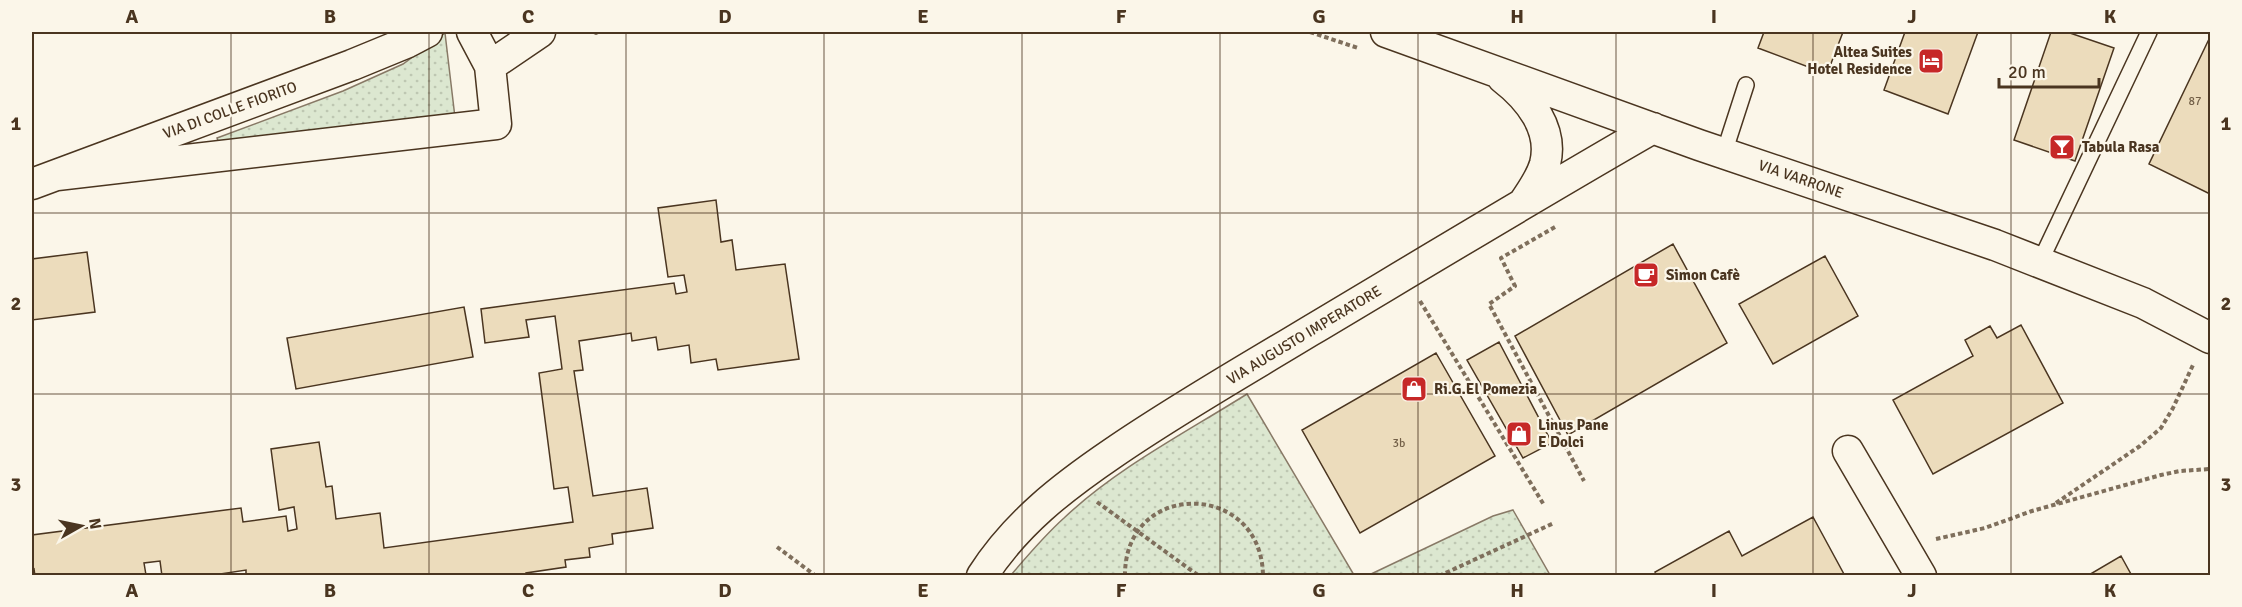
<svg xmlns="http://www.w3.org/2000/svg" width="2242" height="607" font-family="Signika,sans-serif">
<defs>
<pattern id="grass-dots" width="8" height="8" patternUnits="userSpaceOnUse" patternTransform="scale(1.5)"><rect width="8" height="8" fill="#dce7d0"/><path d="M2 2h.1M6 6h.1" fill="none" stroke="#bec7b2" stroke-width="1.8" stroke-linecap="round"/></pattern>
</defs>
<rect width="100%" height="100%" fill="#fbf6e9"/>
<path fill="url(#grass-dots)" stroke="#887966" stroke-width="1.5" d="M445,33L456,126L221,150L217,138L343,91L403,64Z
M1247,394L1354,575H1011C1028,555 1044,536 1064,518C1117,468 1185,433 1247,394Z
M1513,510L1550,575H1369L1493,516Z"/>
<path fill="#ecdcbc" stroke="#4a3520" stroke-width="1.5" d="M1764,32H1843L1827,74L1758,48Z
M1905,32H1978L1948,114L1884,90Z
M2051,32H2067L2114,48L2075,161L2014,140Z
M2210,37V194L2149,164Z
M716,200L721,242L732,240L736,270L785,264L799,359L718,370L716,359L691,363L689,345L658,350L656,337L632,341L631,333L579,341L583,370L574,371L593,496L647,488L653,528L612,534L613,544L589,548L590,557L565,560L566,567L526,573V576H303V574L246,576V570L207,576H162L160,561L144,563L146,575L139,576H35L34,569L32,570V535L241,508L243,522L286,516L288,531L297,529L294,507L279,510L271,449L319,442L326,487L332,486L336,519L380,513L384,548L573,522L568,487L554,489L539,373L562,369L555,316L526,320L529,337L485,343L481,309L674,283L676,294L687,292L684,275L668,277L658,208Z
M1673,244L1727,343L1568,435L1515,336Z
M87,252L95,312L32,320V259Z
M1825,256L1858,316L1773,364L1739,304Z
M464,307L473,357L296,389L287,338Z
M2021,325L2063,403L1933,474L1893,400L1973,356L1965,340L1990,326L1997,338Z
M1499,342L1552,443L1523,458L1467,360Z
M1436,353L1495,456L1360,533L1302,430Z
M1813,517L1845,576H1657L1655,572L1729,531L1742,556Z
M2121,556L2132,576H2087Z"/>
<g fill="none" stroke-linecap="round" stroke-linejoin="round">
<g stroke="#4a3520" stroke-width="18">
<path id="service" d="M1724,153L1746,85
M2040,262L2149,32"/>
</g>
<g stroke="#4a3520" stroke-width="33">
<path id="minor" d="M1386,32L1699,145L1995,245L2143,303L2210,338
M490,66L540,32
M1503,78C1529,98 1554,129 1545,164C1541,178 1533,189 1525,201
M57,175L496,124L490,66L472,32
M32,184L352,65L408,42L427,32
M1848,451L1921,576
M982,576C1016,523 1063,487 1113,453C1177,409 1244,371 1310,331C1424,263 1538,194 1653,128"/>
</g>
<path stroke="#7f6f5c" stroke-width="4" stroke-dasharray="4.5 3" stroke-linecap="butt" d="M594,32L596,33L598,32
M1310,32L1358,48
M1555,227L1501,258L1515,286L1489,304L1584,481
M1420,301L1544,505
M1097,502L1199,576
M2056,503L2140,446L2161,428L2173,408L2193,365
M1936,539L1985,528L2032,511L2161,475L2180,471L2210,469
M777,547L816,576
M1125,576C1124,479 1262,480 1263,576
M1439,576L1554,523"/>
<use href="#service" stroke="#fbf6e9" stroke-width="15"/>
<use href="#minor" stroke="#fbf6e9" stroke-width="30"/>
</g>
<path fill="none" stroke="#4a3520" stroke-width="1.5" stroke-opacity="0.55" d="M231,32V576M429,32V576M626,32V576M824,32V576M1022,32V576M1220,32V576M1418,32V576M1616,32V576M1813,32V576M2011,32V576M32,213H2210M32,394H2210"/>
<defs>
<g id="hotel-square" transform="scale(1.35)"><rect x="-9" y="-9" width="18" height="18" rx="4" fill="#c62828" stroke="#fbf6e9"/><path d="M-6-4.5h1.5V1H6V5H4.5V3h-9V5H-6ZM-4 0a1.8 1.8 0 1 1 3.6 0ZM.5 0V-2.5h3Q6-2.5 6 0Z" fill="#fff"/></g>
<g id="bar-square" transform="scale(1.35)"><rect x="-9" y="-9" width="18" height="18" rx="4" fill="#c62828" stroke="#fbf6e9"/><path d="M-6-5H6L.8 .8V4.5H3.5V6h-7V4.5H-.8V.8Z" fill="#fff"/></g>
<g id="cafe-square" transform="scale(1.35)"><rect x="-9" y="-9" width="18" height="18" rx="4" fill="#c62828" stroke="#fbf6e9"/><path d="M-5.5-4.5H6V0H3Q3 3.5 0 3.5H-2.5Q-5.5 3.5-5.5 0ZM3-3.2v2h1.7v-2ZM-6 4.5H4V6H-6Z" fill="#fff"/></g>
<g id="shop-square" transform="scale(1.35)"><rect x="-9" y="-9" width="18" height="18" rx="4" fill="#c62828" stroke="#fbf6e9"/><path d="M-5-2.5h2.3a2.7 3.5 0 0 1 5.4 0H5L5.5 6h-11ZM-1.5-2.5h3a1.5 2.3 0 0 0-3 0Z" fill="#fff"/></g>
</defs>
<g fill-rule="evenodd">
<use href="#hotel-square" x="1931" y="61"/>
<use href="#bar-square" x="2062" y="147"/>
<use href="#cafe-square" x="1646" y="275"/>
<use href="#shop-square" x="1414" y="389"/>
<use href="#shop-square" x="1519" y="434"/>
</g>
<g text-anchor="middle" dominant-baseline="central" stroke-width="4.5" stroke-linejoin="round" paint-order="stroke">
<g font-size="12" fill="#725f47">
<text x="2195" y="101">87</text>
<text x="1399" y="443">3b</text>
</g>
<g font-size="15" font-weight="bold" fill="#4a3520" stroke="#fbf6e9" text-anchor="start">
<text x="1912" y="52" text-anchor="end">Altea Suites<tspan x="1912" dy="17">Hotel Residence</tspan></text>
<text x="2082" y="147">Tabula Rasa</text>
<text x="1666" y="275">Simon Cafè</text>
<text x="1434" y="389">Ri.G.El Pomezia</text>
<text x="1538" y="425">Linus Pane<tspan x="1538" dy="17">E Dolci</tspan></text>
</g>
<g font-size="15" fill="#4a3520" stroke="#fbf6e9">
<text transform="translate(230 110) rotate(-20)">VIA DI COLLE FIORITO</text>
<text transform="translate(1801 179) rotate(19)">VIA VARRONE</text>
<text transform="translate(1304 335) rotate(-31)">VIA AUGUSTO IMPERATORE</text>
</g>
</g>
<rect width="2242" height="607" fill="none" stroke="#fbf6e9" stroke-width="66"/>
<g transform="translate(81 526) rotate(81)" stroke="#fbf6e9" stroke-width="4.5" paint-order="stroke">
<path d="M0-4.5L10 22L0 15L-10 22Z" fill="#4a3520"/>
<text y="-9" font-size="16" font-weight="bold" text-anchor="middle" fill="#4a3520">N</text>
</g>
<path d="M1999 78v9h100v-9" fill="none" stroke="#4a3520" stroke-width="3"/>
<text x="2008" y="78" font-size="18" fill="#4a3520" stroke="#fbf6e9" stroke-width="4.5" paint-order="stroke">20 m</text>
<rect x="33" y="33" width="2176" height="541" fill="none" stroke="#4a3520" stroke-width="2"/>
<g font-size="20" text-anchor="middle" font-weight="bold" fill="#4a3520">
<text x="132" y="23">A</text>
<text x="330" y="23">B</text>
<text x="528" y="23">C</text>
<text x="725" y="23">D</text>
<text x="923" y="23">E</text>
<text x="1121" y="23">F</text>
<text x="1319" y="23">G</text>
<text x="1517" y="23">H</text>
<text x="1714" y="23">I</text>
<text x="1912" y="23">J</text>
<text x="2110" y="23">K</text>
<text x="16" y="130">1</text>
<text x="2226" y="130">1</text>
<text x="16" y="310">2</text>
<text x="2226" y="310">2</text>
<text x="16" y="491">3</text>
<text x="2226" y="491">3</text>
<text x="132" y="597">A</text>
<text x="330" y="597">B</text>
<text x="528" y="597">C</text>
<text x="725" y="597">D</text>
<text x="923" y="597">E</text>
<text x="1121" y="597">F</text>
<text x="1319" y="597">G</text>
<text x="1517" y="597">H</text>
<text x="1714" y="597">I</text>
<text x="1912" y="597">J</text>
<text x="2110" y="597">K</text>
</g>
</svg>
